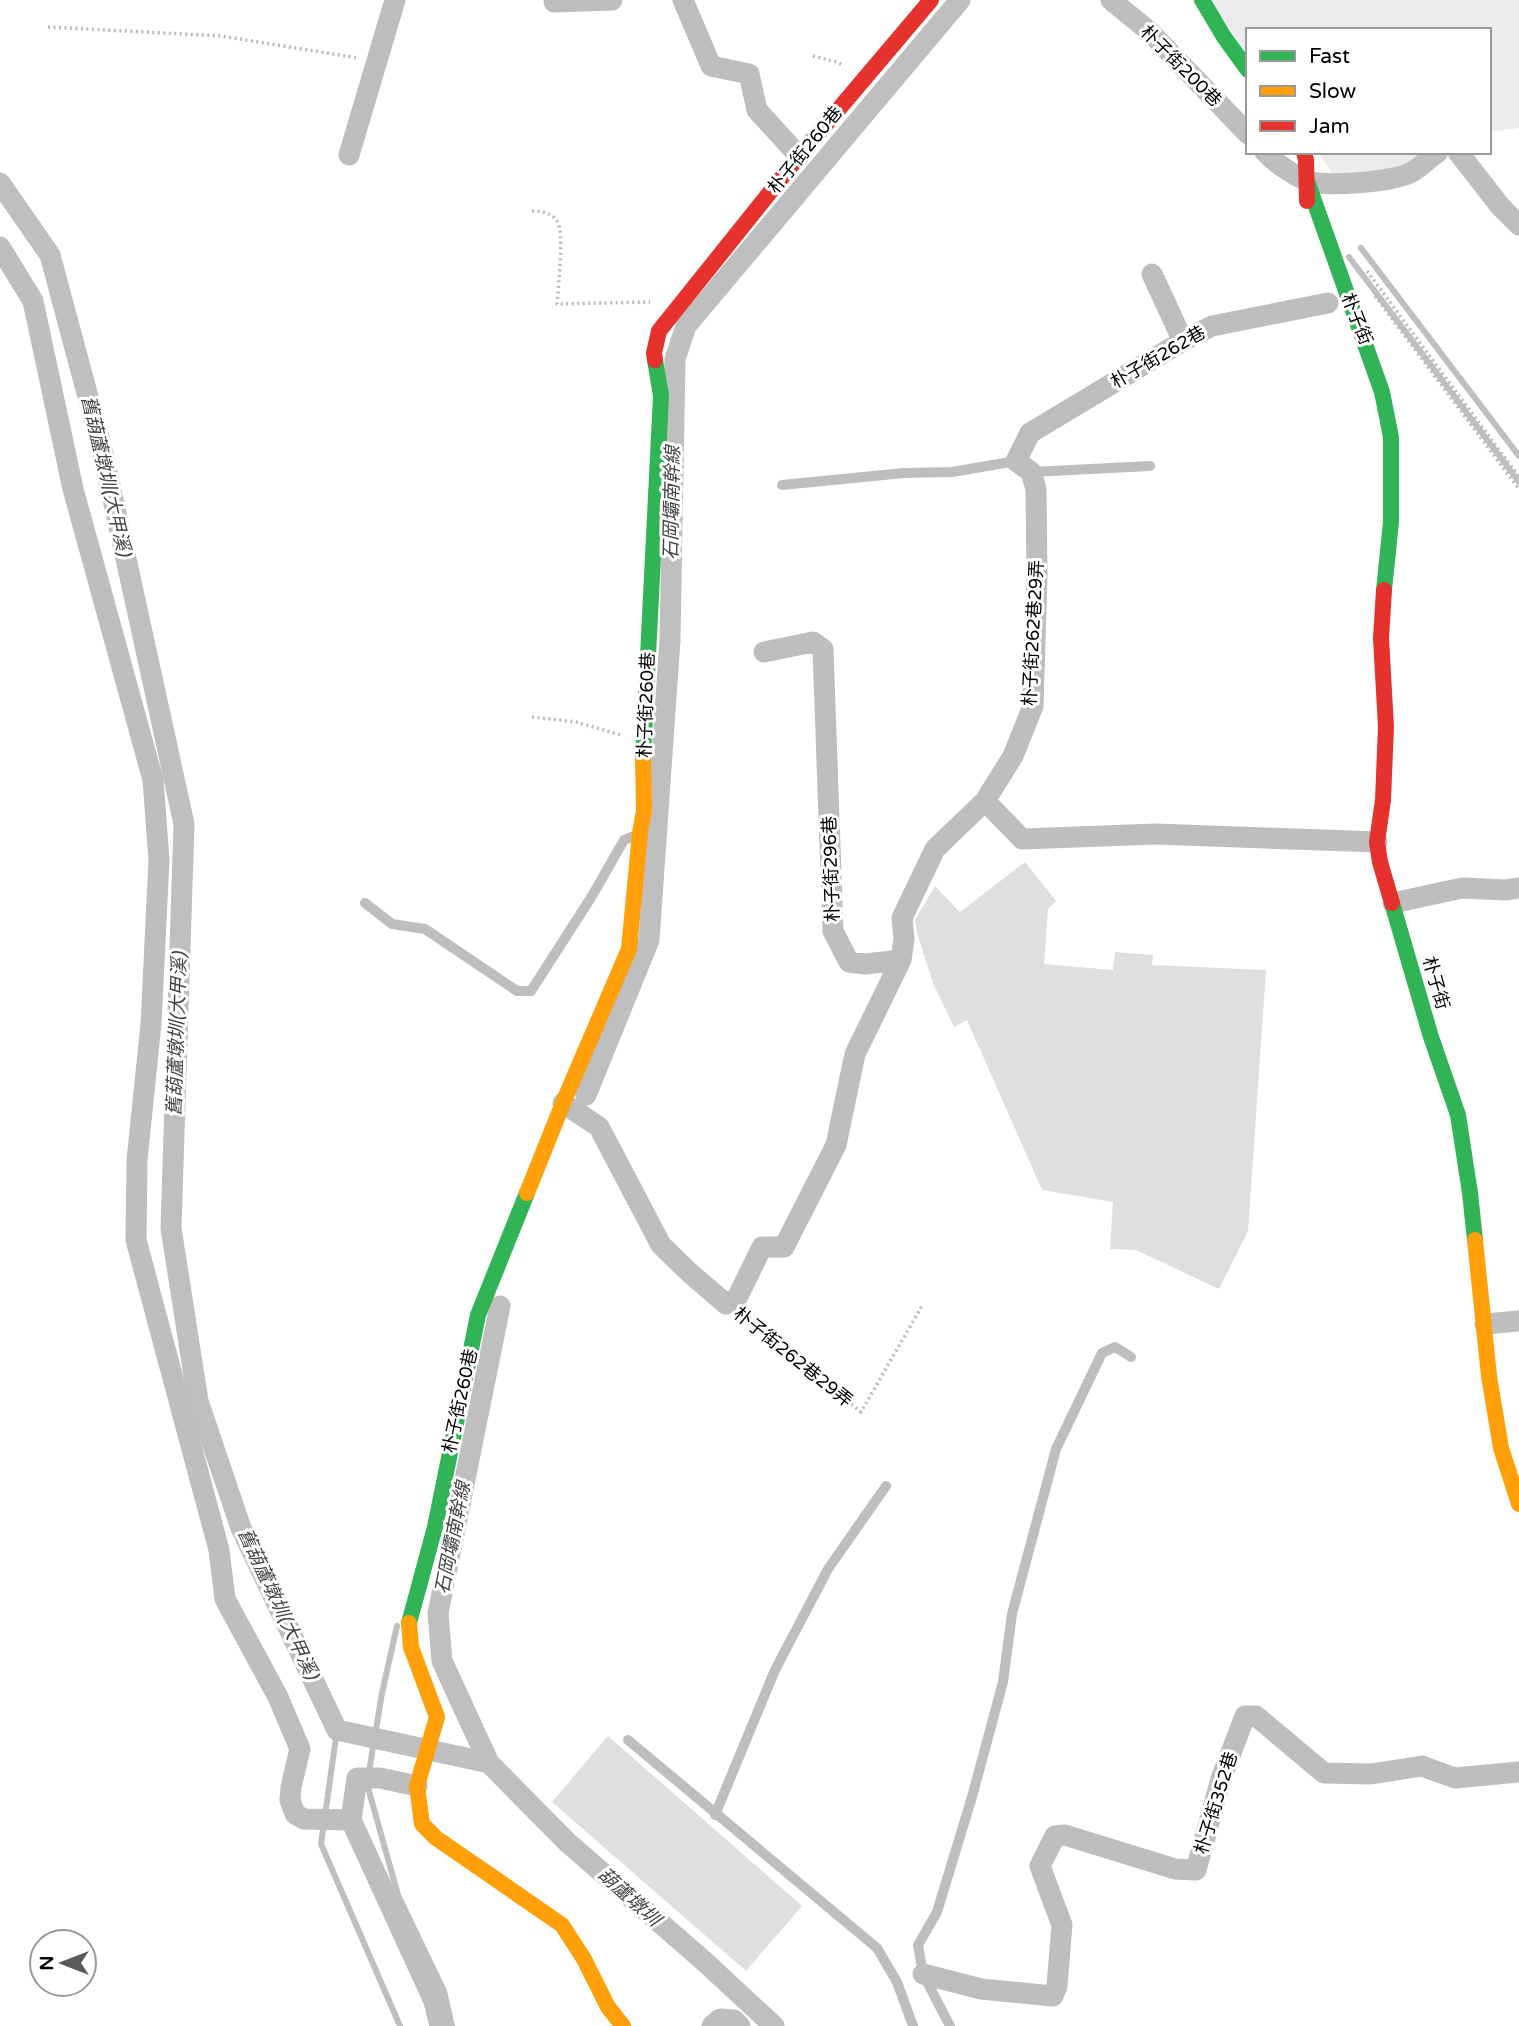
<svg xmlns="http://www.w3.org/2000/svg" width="1519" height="2026" font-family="'Varela Round','Noto Sans TC',sans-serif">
<rect width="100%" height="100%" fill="#fff"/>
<path fill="#ececec" d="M1209,0H1519V128L1489,132V30H1248V54Z
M1319,152H1428L1407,170L1333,176Z"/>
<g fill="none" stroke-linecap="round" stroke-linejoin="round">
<path stroke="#bfbfbf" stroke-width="6" d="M1361,248L1519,456
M1349,257L1519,482
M397,1626L382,1693L367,1784L398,1895L444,1991L452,2026
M337,1730L321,1844L400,2026"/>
<path stroke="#bfbfbf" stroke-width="21" d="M0,183L50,255L102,449L184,824L171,1228L198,1401L241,1528L337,1730L489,1763
M586,1095L649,940L670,640L675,359L686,326L960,0
M500,1306L438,1613L442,1661L489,1763L567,1842L705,1962L774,2026"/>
</g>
<path fill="#dfdfdf" d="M1025,862L1056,901L1048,909L1044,964L1113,970L1115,952L1153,955L1152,965L1266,970L1248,1231L1219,1289L1136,1250L1110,1249L1113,1202L1042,1190L967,1020L954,1027L933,983L917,933L915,920L935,886L960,912Z
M608,1736L802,1906L746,1971L552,1802Z"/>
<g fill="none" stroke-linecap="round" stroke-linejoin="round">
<path stroke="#b9b9b9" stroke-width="3.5" stroke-dasharray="2 3.5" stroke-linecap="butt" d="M48,27L221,36L358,58
M813,56L837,62L844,66
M532,211C541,211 551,212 557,221C565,232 558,287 557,304L650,302
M1367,271L1519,477
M1375,296L1519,489
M532,717L576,722L621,735
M744,1318L861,1412L923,1304"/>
<path stroke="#bebebe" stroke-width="10" d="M1031,472L1150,466
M782,485L904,473L952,472L1016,461
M365,903L392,924L425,929L517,991H531L592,896L624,840L637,835
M628,1740L877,1948L897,1982L913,2026
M715,1815L775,1670L828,1569L886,1486
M950,2026L923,1974L918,1945L937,1912L972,1797L1003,1682L1012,1614L1056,1449L1102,1353L1115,1347L1131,1357"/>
<path stroke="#bebebe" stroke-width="21" d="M683,0L711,66L749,74L757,110L799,156
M1111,0L1150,32L1248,134
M554,2L612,0
M1265,152C1275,163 1292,174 1305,180C1323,188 1395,182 1412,172C1421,167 1429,158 1438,152
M1458,152L1500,206L1519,225
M349,155L395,0
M0,247L33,301L73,489L153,780L159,860L151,1024L137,1160L136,1240L219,1550L225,1599L278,1697L300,1749L291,1787L290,1800L295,1814L304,1819L351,1820
M1152,274L1183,341
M764,652L813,642L823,649L833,931L849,962L865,964L901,960L904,939L902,918L935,849L985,801L1022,839L1156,834L1377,842
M985,801L1013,756L1033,706L1037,575L1036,489L1031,472L1016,461L1030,433L1183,341L1212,326L1328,303
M1393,903L1462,888L1506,890L1519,888
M563,1103L599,1127L661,1245L690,1273L726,1304L737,1298L762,1247H784L836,1145L855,1054L901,960
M1485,1324L1519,1321
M417,1786L380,1778H357L351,1820L434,2001L440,2026
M923,1974L981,1989L1053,1996L1057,1986L1062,1925L1040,1866L1055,1836L1065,1835L1175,1869L1196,1870L1221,1779L1245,1716H1256L1324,1773L1371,1774L1422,1766L1455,1778L1519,1772
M712,2026L720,2019L734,2020L740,2026"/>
<path stroke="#30b455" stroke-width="16" d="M1202,0L1224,37L1248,70
M1307,181L1382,392L1391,437V522L1384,590
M643,756L661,396L655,360
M1392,903L1431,1037L1458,1115L1470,1193L1475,1240
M409,1623L435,1527L478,1315L527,1193"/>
<path stroke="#ff9f0a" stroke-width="16" d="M527,1193L563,1103L629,949L640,833L644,810L643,756
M1475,1240L1489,1376L1501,1448L1519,1504
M409,1623L411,1647L437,1717L417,1786L422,1824L436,1838L562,1925L584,1959L608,2007L623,2026"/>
<path stroke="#e5322d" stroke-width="16" d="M1304,152L1306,160L1307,201
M655,360L654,353L659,331L799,156L931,0
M1384,590L1381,638L1386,727L1383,800L1377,842L1380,862L1392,903"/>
</g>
<g text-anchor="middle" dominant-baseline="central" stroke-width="6" stroke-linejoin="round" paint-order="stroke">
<g font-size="18" fill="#000" stroke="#fff">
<text transform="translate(1181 66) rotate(45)">朴子街200巷</text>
<text transform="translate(805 150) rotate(-51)">朴子街260巷</text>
<text transform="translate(1357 319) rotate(68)">朴子街</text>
<text transform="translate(1158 357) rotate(-30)">朴子街262巷</text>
<text transform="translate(1033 633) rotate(-87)">朴子街262巷29弄</text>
<text transform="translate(646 705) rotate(-88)">朴子街260巷</text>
<text transform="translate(831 869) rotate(-92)">朴子街296巷</text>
<text transform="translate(1436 983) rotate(74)">朴子街</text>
<text transform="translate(793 1357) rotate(39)">朴子街262巷29弄</text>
<text transform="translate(460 1401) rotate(-78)">朴子街260巷</text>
<text transform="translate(1216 1803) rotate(-73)">朴子街352巷</text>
</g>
<g font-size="19" font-style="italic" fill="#444" stroke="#fff">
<text transform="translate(106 476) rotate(77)">舊葫蘆墩圳(大甲溪)</text>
<text transform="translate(672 503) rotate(-89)">石岡壩南幹線</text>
<text transform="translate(177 1034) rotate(-88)">舊葫蘆墩圳(大甲溪)</text>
<text transform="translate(453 1538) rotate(-79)">石岡壩南幹線</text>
<text transform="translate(278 1604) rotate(65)">舊葫蘆墩圳(大甲溪)</text>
<text transform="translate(629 1897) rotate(42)">葫蘆墩圳</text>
</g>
</g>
<rect x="1246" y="28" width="245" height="126" fill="#ffffff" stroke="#999999" stroke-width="2"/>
<rect x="1260" y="51" width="35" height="10" fill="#30b455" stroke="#999999" stroke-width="2"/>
<text x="1309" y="63" font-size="21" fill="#000000">Fast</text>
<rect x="1260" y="86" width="35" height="10" fill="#ff9f0a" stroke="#999999" stroke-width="2"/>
<text x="1309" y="98" font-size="21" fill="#000000">Slow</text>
<rect x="1260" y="121" width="35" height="10" fill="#e5322d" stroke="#999999" stroke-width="2"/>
<text x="1309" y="133" font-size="21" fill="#000000">Jam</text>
<g transform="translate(63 1963) rotate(270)"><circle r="33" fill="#ffffff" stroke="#999999" stroke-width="2"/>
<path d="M0-5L12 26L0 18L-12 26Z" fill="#595959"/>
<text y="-10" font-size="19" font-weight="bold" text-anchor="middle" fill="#000000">N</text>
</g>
</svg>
